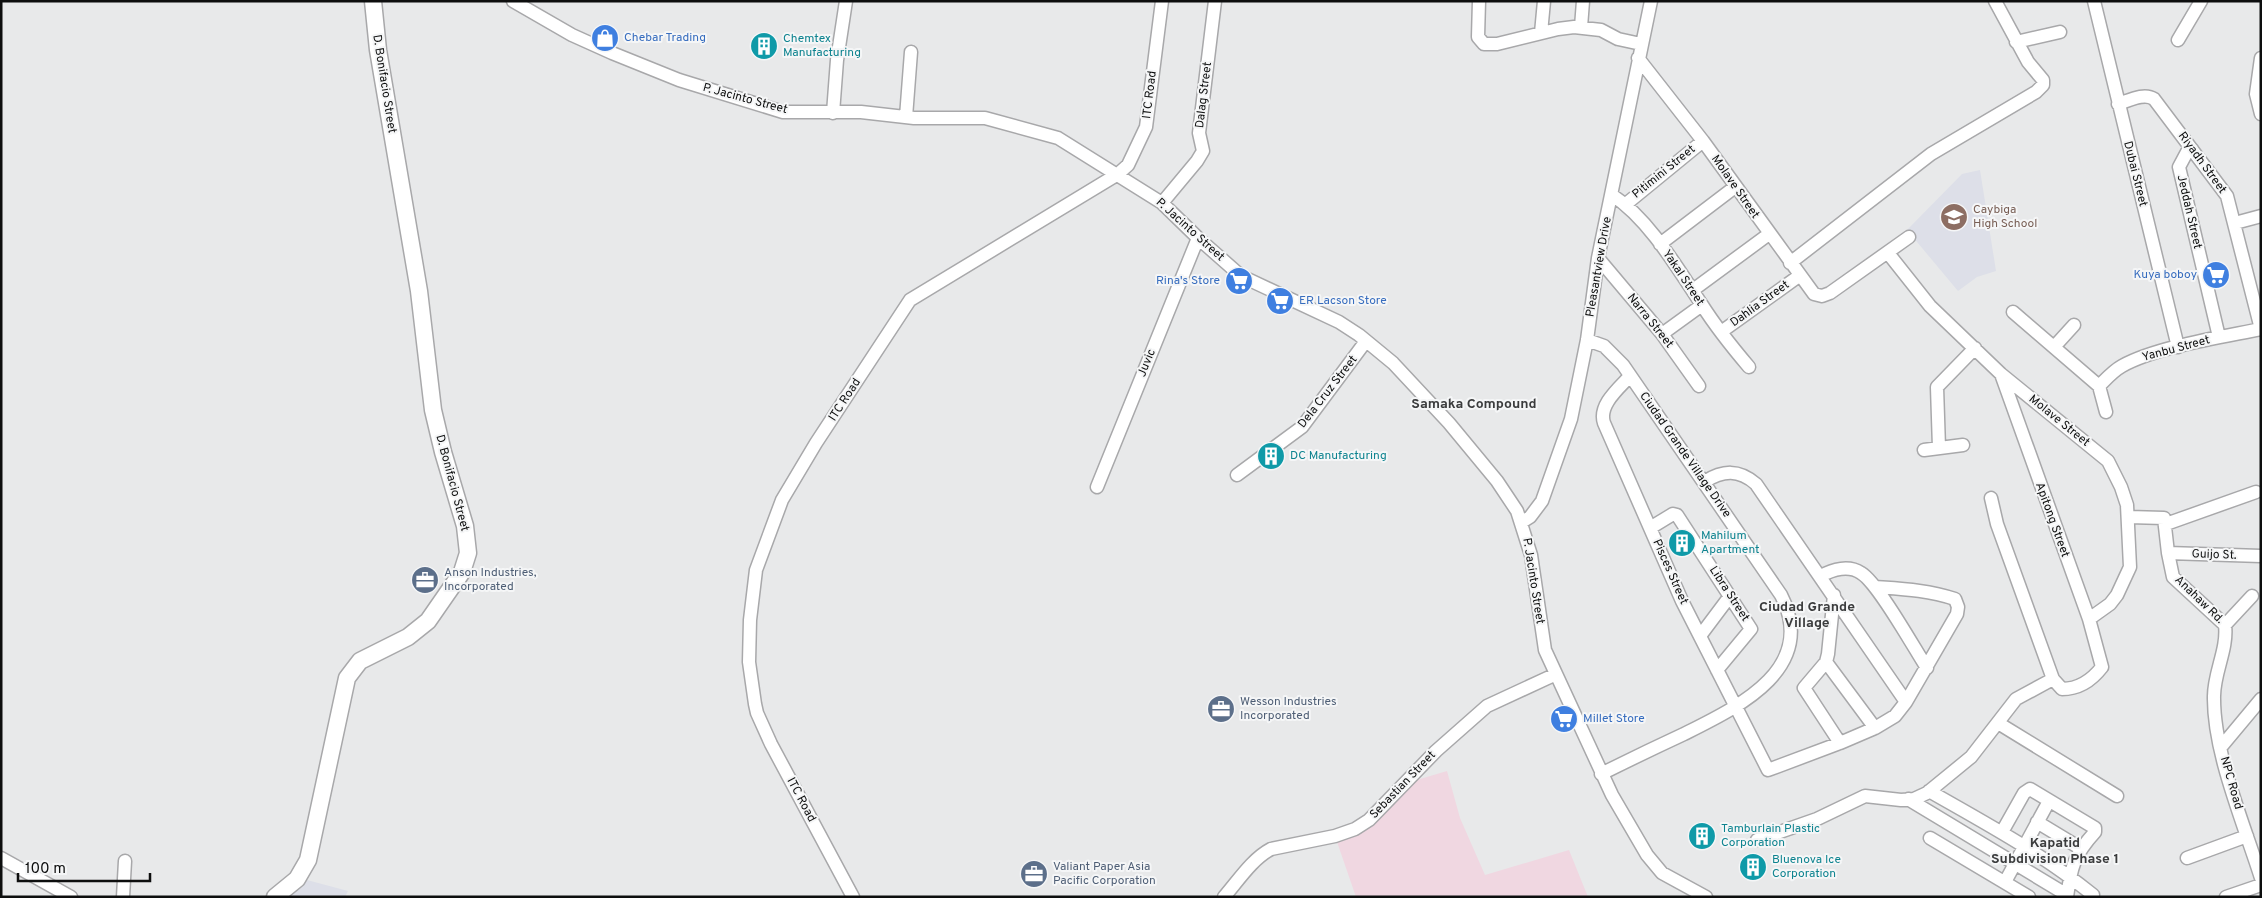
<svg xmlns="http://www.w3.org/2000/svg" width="2262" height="898" font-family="Overpass,sans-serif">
<rect width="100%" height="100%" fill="#e8e9ea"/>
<path fill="#dddfe8" d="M1980,170L1996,271L1977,277L1958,291L1907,230L1962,174Z
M307,880L348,891L345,897H286Z"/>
<path fill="#f0d7e1" d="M1447,771L1460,818L1485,875L1569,850L1588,897H1356L1336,839L1410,782Z"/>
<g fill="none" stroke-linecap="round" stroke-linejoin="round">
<g stroke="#a8a8aa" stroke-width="15">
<path id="minor" d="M513,1L572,35L612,53L679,80L783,112H861L914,118H985L1058,138L1162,203L1198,238L1241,276L1339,322L1359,335L1393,363L1449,423L1497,481L1517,511L1531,555L1545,650L1612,795L1647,855L1662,873L1706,897
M1479,1L1478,37L1484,44H1497L1558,29L1574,27L1601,30L1618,39L1641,44
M2094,1L2178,347
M1581,27L1583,1
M1541,33L1544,1
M2178,40L2201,1
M2016,42L2060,32
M1638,58L1703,141L1814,294L1822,296L1830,293L1909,237
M2261,58L2256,94L2261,114
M833,113L837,60L846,1
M906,117L911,52
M2192,149L2187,152L2179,167L2219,337
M1612,195C1649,219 1678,269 1702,305C1716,327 1732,347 1749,367
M1162,203L1197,161L1203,151L1199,133L1215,1
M1626,204L1703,141
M2235,223L2261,216
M1660,244L1735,187
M1888,253L1930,306L2001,374L2108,461L2121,487L2127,505L2130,567L2117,595L2110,604L2089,619
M1598,258L1662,334L1699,386
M1790,263L1931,154L2036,92L2043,85V80L2028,62L1995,1
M1693,290L1769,234
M2013,312L2099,386L2106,412
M1721,332L1799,276
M1662,334L1702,305
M1587,340L1604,346L1623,365L1781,595C1819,669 1738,707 1684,734C1656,747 1629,760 1601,774
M2054,347L2074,325
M1630,376C1619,388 1598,405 1604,423L1682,601L1768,770L1840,743L1875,728L1895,716L1906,702L1957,614L1958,607L1955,599C1928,590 1903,589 1875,587
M2099,386C2106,379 2113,371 2122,366C2156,347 2222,337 2261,329L2227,196L2154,99C2144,92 2128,101 2118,104
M1939,448L1937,387L1975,348
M1924,450L1963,445
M1237,475L1302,427L1366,341
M1704,482C1723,470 1739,469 1756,484L1906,702
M1097,487L1198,238
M1991,498L1997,524L2053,679L2062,689C2078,689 2092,680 2102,667L2089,619L2001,374
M2129,517L2164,518L2168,553L2173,577L2225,625C2228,649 2214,672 2214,696C2213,752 2244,824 2261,878
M1522,522L1530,517L1542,501L1571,419L1587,340L1598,258L1651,1
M2166,524L2256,492
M1650,528L1673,514L1677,515L1751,629L1717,670
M2168,553L2261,556
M1821,576C1833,569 1849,565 1861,573C1878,583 1914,648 1927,668
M1834,595L1828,654L1826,662L1804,688L1840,743
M2225,625L2252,596
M1700,636L1730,596
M1826,662L1875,728
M1998,723L2117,796
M2221,747L2261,699
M1929,791C1985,823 2043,854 2093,895
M1908,799L2067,895
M2037,822L2080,848
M2002,832L2024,793L2030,789L2095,828V832C2074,855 2071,867 2067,897
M1930,838L2029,897
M1757,840L1817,819L1865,796L1901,800L1914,799L1927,793L1971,757L2016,699L2053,679
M1,858L71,897
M2187,858L2247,836
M2005,882L2049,801
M123,897L125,861
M853,897L771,744L757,713L755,704L749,662L750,620L756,570L782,500L816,443L910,300L1118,174L1128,165L1146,127L1162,1
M1224,897C1238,881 1252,859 1271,849L1335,836L1355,829L1369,820L1436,751L1487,706L1554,675
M2226,897L2261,885"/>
</g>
<g stroke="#a8a8aa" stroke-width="19">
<path id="major" d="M275,897L297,879L308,860L347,678L360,661L408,637L428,621L462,572L468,553L465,526L443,452L433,410L419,291L378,50L373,1"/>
</g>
<use href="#minor" stroke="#fff" stroke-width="12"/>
<use href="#major" stroke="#fff" stroke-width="16"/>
</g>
<defs>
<g id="shop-disc" transform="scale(1.4375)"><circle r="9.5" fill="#3f7fe0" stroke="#f5f6f7"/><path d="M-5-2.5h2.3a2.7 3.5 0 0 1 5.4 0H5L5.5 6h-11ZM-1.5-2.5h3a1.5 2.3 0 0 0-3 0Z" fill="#fff"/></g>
<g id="building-disc" transform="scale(1.4375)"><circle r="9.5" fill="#0f9aa8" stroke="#f5f6f7"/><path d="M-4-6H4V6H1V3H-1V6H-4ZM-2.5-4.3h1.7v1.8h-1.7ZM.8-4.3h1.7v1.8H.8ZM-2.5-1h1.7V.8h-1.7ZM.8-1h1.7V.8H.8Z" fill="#fff"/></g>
<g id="school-disc" transform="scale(1.4375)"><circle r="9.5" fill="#8d6e63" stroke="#f5f6f7"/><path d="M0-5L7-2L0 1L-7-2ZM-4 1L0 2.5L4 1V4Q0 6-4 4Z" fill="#fff"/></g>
<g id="supermarket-disc" transform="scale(1.4375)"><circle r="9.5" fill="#3f7fe0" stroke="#f5f6f7"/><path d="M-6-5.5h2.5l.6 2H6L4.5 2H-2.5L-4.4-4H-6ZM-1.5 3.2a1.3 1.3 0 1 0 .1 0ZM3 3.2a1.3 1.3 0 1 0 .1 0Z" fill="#fff"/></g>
<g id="office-disc" transform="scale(1.4375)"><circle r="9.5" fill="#5c6f8a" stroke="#f5f6f7"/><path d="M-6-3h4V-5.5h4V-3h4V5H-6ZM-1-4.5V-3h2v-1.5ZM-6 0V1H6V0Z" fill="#fff"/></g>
</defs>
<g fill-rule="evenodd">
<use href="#shop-disc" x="605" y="38"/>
<use href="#building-disc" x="764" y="46"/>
<use href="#school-disc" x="1954" y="217"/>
<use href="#supermarket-disc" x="2216" y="275"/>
<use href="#supermarket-disc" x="1239" y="281"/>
<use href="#supermarket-disc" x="1280" y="301"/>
<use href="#building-disc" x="1271" y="456"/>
<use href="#building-disc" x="1682" y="543"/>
<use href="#office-disc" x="425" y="580"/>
<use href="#office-disc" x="1221" y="709"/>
<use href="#supermarket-disc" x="1564" y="719"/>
<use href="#building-disc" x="1702" y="836"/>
<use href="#building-disc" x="1753" y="867"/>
<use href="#office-disc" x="1034" y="874"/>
</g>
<g text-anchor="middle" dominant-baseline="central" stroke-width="4" stroke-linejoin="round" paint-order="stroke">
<g font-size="12" fill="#366cbe" stroke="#f5f6f7" text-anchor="start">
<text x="624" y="38">Chebar Trading</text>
<text x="2197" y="275" text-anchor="end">Kuya boboy</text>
<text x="1220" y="281" text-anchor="end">Rina's Store</text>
<text x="1299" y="301">ER Lacson Store</text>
<text x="1583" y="719">Millet Store</text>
</g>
<g font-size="12" fill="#0d838f" stroke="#f5f6f7" text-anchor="start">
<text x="783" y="39">Chemtex<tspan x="783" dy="14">Manufacturing</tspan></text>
<text x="1290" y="456">DC Manufacturing</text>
<text x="1701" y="536">Mahilum<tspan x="1701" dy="14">Apartment</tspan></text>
<text x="1721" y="829">Tamburlain Plastic<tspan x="1721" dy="14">Corporation</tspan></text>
<text x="1772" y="860">Bluenova Ice<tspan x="1772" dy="14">Corporation</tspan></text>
</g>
<g font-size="12" fill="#0d0e0e" stroke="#f5f6f7">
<text transform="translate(384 84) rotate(81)">D. Bonifacio Street</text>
<text transform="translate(1150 95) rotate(-83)">ITC Road</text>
<text transform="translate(1204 95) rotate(-83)">Dalag Street</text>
<text transform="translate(745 99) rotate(15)">P. Jacinto Street</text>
<text transform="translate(2202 163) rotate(54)">Riyadh Street</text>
<text transform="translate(1664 172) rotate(-39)">Pitimini Street</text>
<text transform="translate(2135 174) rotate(76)">Dubai Street</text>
<text transform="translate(1735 187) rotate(55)">Molave Street</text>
<text transform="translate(2189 212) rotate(77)">Jeddah Street</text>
<text transform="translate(1190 230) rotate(42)">P. Jacinto Street</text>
<text transform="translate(1599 267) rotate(-80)">Pleasantview Drive</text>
<text transform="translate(1683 278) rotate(56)">Yakal Street</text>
<text transform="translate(1760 304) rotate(-36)">Dahlia Street</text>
<text transform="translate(1650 321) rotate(51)">Narra Street</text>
<text transform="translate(2176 349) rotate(-15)">Yanbu Street</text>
<text transform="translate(1147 363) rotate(-68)">Juvic</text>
<text transform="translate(1328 392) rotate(-52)">Dela Cruz Street</text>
<text transform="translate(845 400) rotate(-57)">ITC Road</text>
<text transform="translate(2059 421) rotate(39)">Molave Street</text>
<text transform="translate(1685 455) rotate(55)">Ciudad Grande Village Drive</text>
<text transform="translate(452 483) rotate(75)">D. Bonifacio Street</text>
<text transform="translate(2052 520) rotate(70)">Apitong Street</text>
<text transform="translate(2214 555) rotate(2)">Guijo St.</text>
<text transform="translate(1670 572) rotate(66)">Pisces Street</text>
<text transform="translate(1533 581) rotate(81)">P. Jacinto Street</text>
<text transform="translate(1729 594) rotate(57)">Libra Street</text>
<text transform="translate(2199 600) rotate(44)">Anahaw Rd.</text>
<text transform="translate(2231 783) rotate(74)">NPC Road</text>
<text transform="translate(1403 785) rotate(-46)">Sebastian Street</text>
<text transform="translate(801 800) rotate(62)">ITC Road</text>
</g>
<g font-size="12" fill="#785e54" stroke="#f5f6f7" text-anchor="start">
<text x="1973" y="210">Caybiga<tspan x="1973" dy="14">High School</tspan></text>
</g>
<g font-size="12" fill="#4e5e75" stroke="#f5f6f7" text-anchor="start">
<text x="444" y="573">Anson Industries,<tspan x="444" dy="14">Incorporated</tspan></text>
<text x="1240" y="702">Wesson Industries<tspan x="1240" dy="14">Incorporated</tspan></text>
<text x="1053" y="867">Valiant Paper Asia<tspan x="1053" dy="14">Pacific Corporation</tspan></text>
</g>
<g font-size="14" font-weight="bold" fill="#3b3c3d" stroke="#f5f6f7">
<text x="1474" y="404">Samaka Compound</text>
<text x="1807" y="607">Ciudad Grande<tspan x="1807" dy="16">Village</tspan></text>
<text x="2055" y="843">Kapatid<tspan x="2055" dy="16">Subdivision Phase 1</tspan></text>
</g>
</g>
<rect width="2262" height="898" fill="none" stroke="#0d0e0e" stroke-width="5"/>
<path d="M18 873v8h132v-8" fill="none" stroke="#0d0e0e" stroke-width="2.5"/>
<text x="25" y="873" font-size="15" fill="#0d0e0e" stroke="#f5f6f7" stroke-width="4" paint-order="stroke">100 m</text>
</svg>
